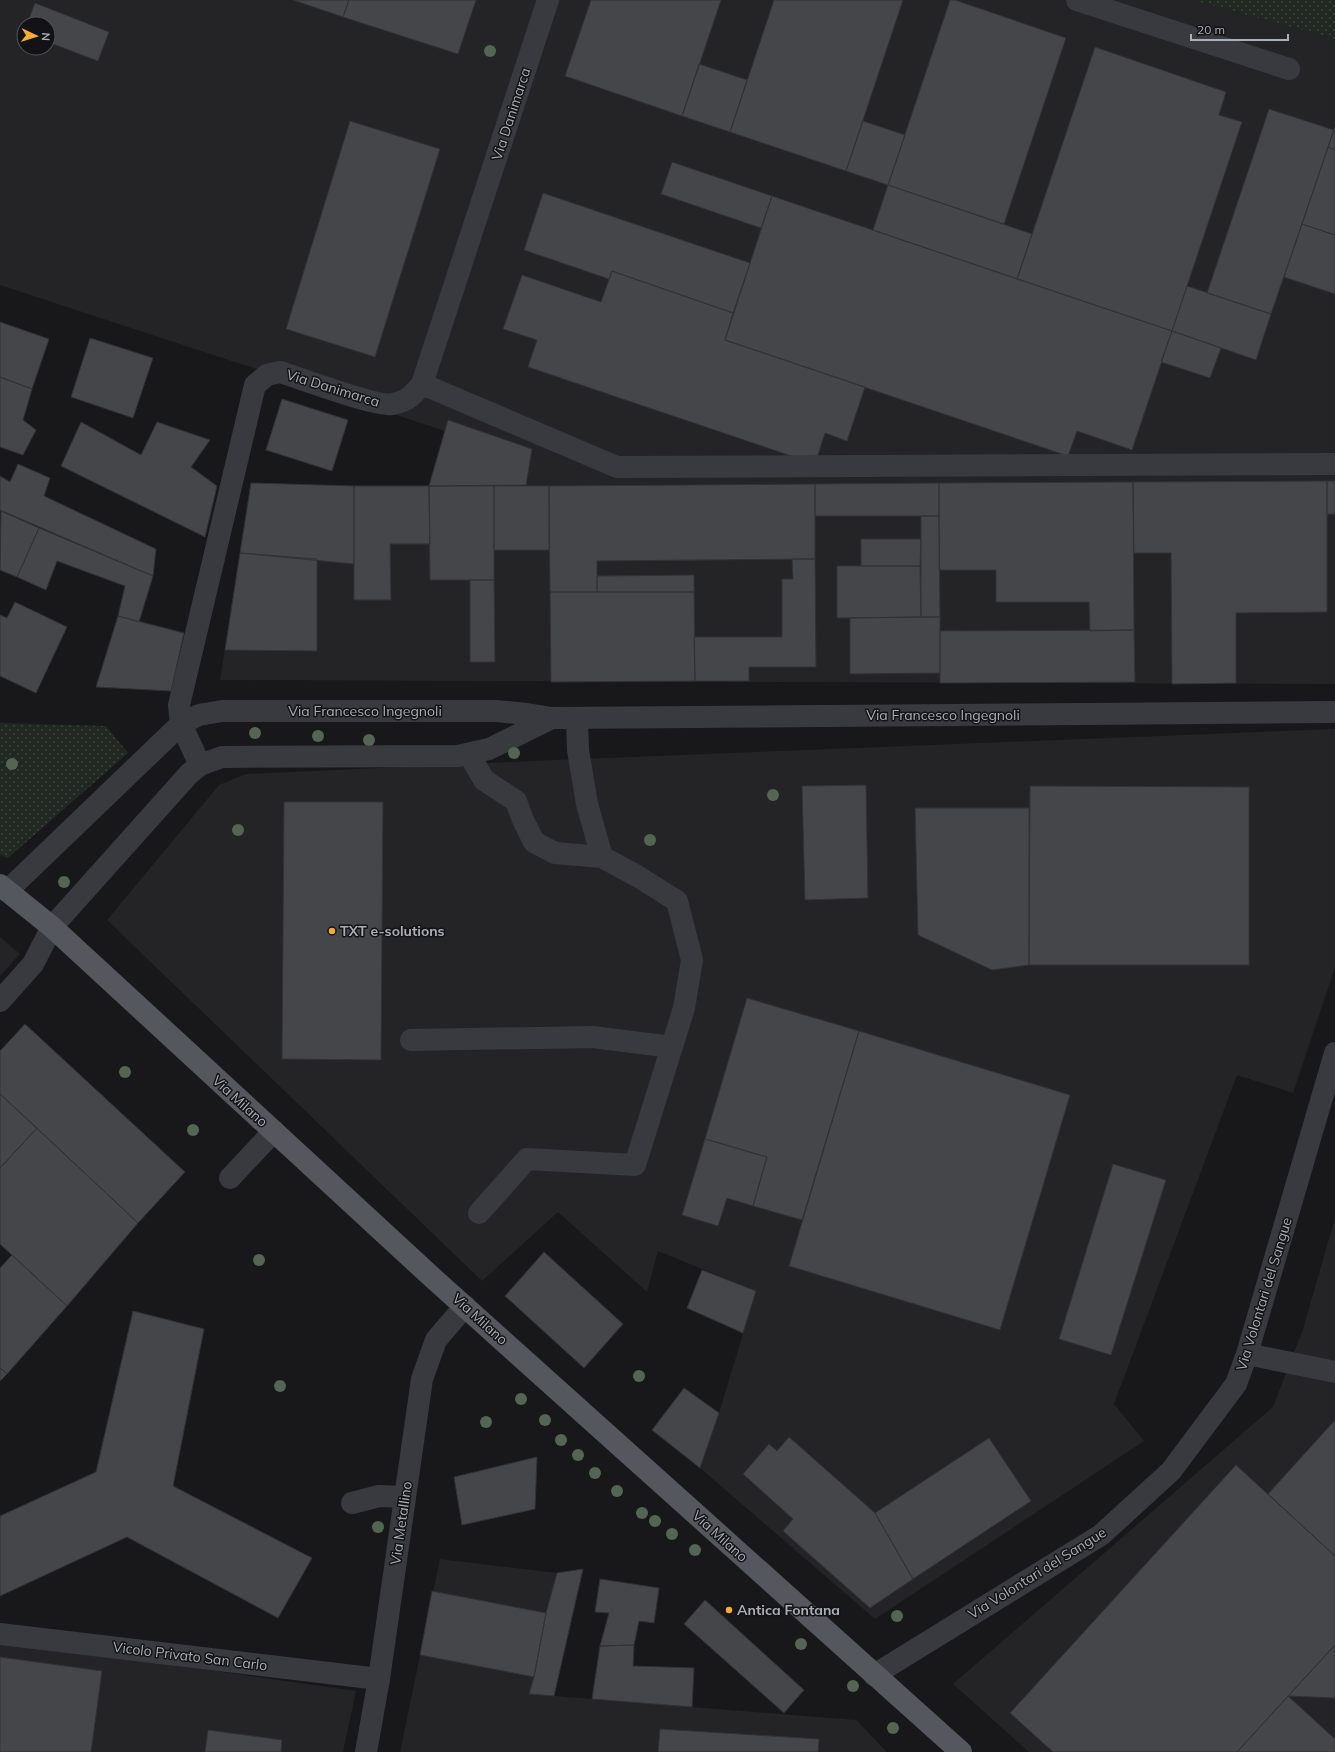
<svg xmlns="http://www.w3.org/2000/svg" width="1335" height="1752" font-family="Mulish,sans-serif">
<defs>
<pattern id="grass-dots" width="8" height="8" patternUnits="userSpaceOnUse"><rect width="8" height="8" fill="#202821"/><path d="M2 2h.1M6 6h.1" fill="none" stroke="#3e453f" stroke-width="1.8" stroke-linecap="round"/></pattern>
</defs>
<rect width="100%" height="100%" fill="#18181a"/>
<path fill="#242427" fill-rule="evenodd" d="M0,0H1192L1335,39V684L220,680L251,483L354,486H429L445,431L0,285ZM24,24H48V48H24Z
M1335,729V967L1293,1093L1237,1075L1114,1404L1144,1441L875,1619L700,1468L719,1413L756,1291L658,1251L647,1292L558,1212L482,1281L107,920L219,785L246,774L555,760Z
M0,937L20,954L0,976Z
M1335,1218V1752H1029L953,1684L1273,1407L1303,1329Z
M440,1559L557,1573L546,1613L534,1677L529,1694L856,1720L887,1752H400Z
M0,1640L356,1691L343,1752H0Z"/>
<path fill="url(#grass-dots)" d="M1192,0H1335V39Z
M0,723L106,726L128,753L8,858L0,855Z"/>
<path fill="#44464a" stroke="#323236" d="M293,0H349L343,17Z
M349,0H476L458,54L343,17Z
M591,0H721L682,116L565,76Z
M774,0H903L846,171L730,132Z
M950,0H955L1066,38L1004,224L888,185Z
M35,3L109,32L98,61L48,42V24H27Z
M1095,47L1226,92L1219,115L1242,122L1172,331L1017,279Z
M699,64L747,80L730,132L682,116Z
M1269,109L1334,130L1271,314L1207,293Z
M350,121L440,149L375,357L286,329Z
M863,121L905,135L888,185L846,171Z
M1335,126V150L1328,147Z
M1328,147L1335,150V235L1302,224Z
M672,162L772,196L761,228L661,194Z
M888,185L1032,234L1017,279L873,230Z
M543,193L750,263L733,313L612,271L609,279L524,250Z
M772,196L1172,331L1132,450L1077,431L1068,456L725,340Z
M1302,224L1335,235V294L1284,277Z
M612,271L733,313L725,340L865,387L847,441L825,433L815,464L528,367L537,340L503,329L522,275L601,302Z
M1187,286L1271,314L1256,360L1172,331Z
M0,322L49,339L32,389L0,377Z
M1172,331L1221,348L1210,378L1161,362Z
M90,338L153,358L133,418L71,397Z
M0,377L32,389L23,420L36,430L23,455L0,447Z
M282,399L348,420L332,471L266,450Z
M448,420L532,449L526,485L429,486Z
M81,422L141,455L157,422L210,440L191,467L217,486L205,537L61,466Z
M18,464L50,478L44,496L156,549L153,576L0,510V476L10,482Z
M1327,481H1335V514H1327Z
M1327,481V612L1236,613V683L1172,684L1171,553H1134L1133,482Z
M1133,482L1134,630L1090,631L1089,602H996V570H939V483Z
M251,483L354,486V564L240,553Z
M939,483V516H815V484Z
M815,484V559L597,561V592H550L549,486Z
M354,486H429L430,544H390L391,600H354Z
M429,486H494V580H430Z
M494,486H549V550H494Z
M1,511L39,528L17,577L0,570Z
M921,516H939L940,617H921Z
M39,528L153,576L139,622L118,616L125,586L57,561L46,590L17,577Z
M861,539H921L920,566H861Z
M240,553L317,559V651L225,650Z
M792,559H815L816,667H749V681H695L694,637H782V579H793Z
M837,566H920L921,617L837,618Z
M694,575V592H597V576Z
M470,580H494L495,662H470Z
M550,592H694L695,681L551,682Z
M15,602L67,627L36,693L0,676V615L7,618Z
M118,616L184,633L171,691L96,687Z
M921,617H940V673L850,674V618Z
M1134,630L1135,682L940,683V631Z
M866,785L868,898L805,900L802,786Z
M1030,786L1249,787V965H1029Z
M284,802H383L381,1060L282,1059Z
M915,808H1029V965L992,970L918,935Z
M747,998L859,1031L802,1220L753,1206L767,1157L705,1139Z
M25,1024L185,1172L138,1223L0,1094V1051Z
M859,1031L1070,1095L1000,1330L789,1266Z
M0,1094L37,1128L0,1168Z
M37,1128L138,1223L67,1306L0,1244V1168Z
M705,1139L767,1157L753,1206L727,1198L718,1226L682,1215Z
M1113,1164L1166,1180L1111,1355L1059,1339Z
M544,1252L623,1324L584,1368L505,1296Z
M12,1255L67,1306L7,1374L0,1368V1268Z
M702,1270L756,1291L743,1333L687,1308Z
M133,1311L204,1329L173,1486L312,1558L278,1618L127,1537L0,1596V1516L96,1472Z
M0,1368L7,1374L0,1381Z
M684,1388L719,1413L700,1468L652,1430Z
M1335,1420V1556L1268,1494Z
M789,1437L875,1513L913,1579L870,1608L783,1531L793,1519L743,1474L769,1444L777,1451Z
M989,1438L1031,1501L913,1579L875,1513Z
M537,1457L535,1509L462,1525L454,1477Z
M1236,1465L1335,1556V1645L1237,1752H1053L1010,1713Z
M583,1569L554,1696L529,1694L534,1677L546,1613L557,1573Z
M600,1579L659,1588L654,1623L639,1621L634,1645L600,1646L609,1613L595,1612Z
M432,1591L546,1613L534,1677L420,1655Z
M705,1600L804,1690L784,1713L684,1624Z
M634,1645L633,1666L694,1668L692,1707L592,1699L600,1646Z
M1335,1645V1698L1288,1696Z
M0,1657L102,1671L91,1752H0Z
M1288,1696L1335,1739V1752H1237Z
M660,1729L819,1739L818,1752H658Z
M208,1730L282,1740L281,1752H205Z"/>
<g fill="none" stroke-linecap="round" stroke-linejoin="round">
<path stroke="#393a3f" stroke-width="22" d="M1077,0L1289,69
M422,384L617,467L1335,464
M469,754L484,780L516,801L523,820L534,842L555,853L602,857
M200,765L181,724L179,705L255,385L267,375L280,372C299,378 379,408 393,404C408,401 413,395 422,384L548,0
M7,891L181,724L199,715L222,711H496L527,714L552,718L1335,712
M0,1001L33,964L52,927L189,774L200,765L222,757L458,756L489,749L552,718
M411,1040L593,1037L672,1047
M230,1178L274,1131
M479,1213L527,1159L635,1165L684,1008L692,960L677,901L637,876L602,857L587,804L578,750L577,718
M1247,1354L1335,1372
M352,1503L379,1496L405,1497
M0,1634L379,1679
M874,1675L1101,1535L1171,1471L1236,1384L1247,1354L1335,1053
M366,1752L379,1679L422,1379L436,1340L465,1306"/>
<path stroke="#55575e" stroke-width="22" d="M0,885L52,927L434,1279L961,1752"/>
</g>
<g fill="#526653">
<circle cx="490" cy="51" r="6"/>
<circle cx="255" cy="733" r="6"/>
<circle cx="318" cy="736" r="6"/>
<circle cx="369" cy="740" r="6"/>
<circle cx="514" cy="753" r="6"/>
<circle cx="12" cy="764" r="6"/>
<circle cx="773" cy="795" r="6"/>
<circle cx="238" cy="830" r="6"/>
<circle cx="650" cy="840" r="6"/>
<circle cx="64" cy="882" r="6"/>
<circle cx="125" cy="1072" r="6"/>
<circle cx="193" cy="1130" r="6"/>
<circle cx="259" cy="1260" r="6"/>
<circle cx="639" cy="1376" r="6"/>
<circle cx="280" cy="1386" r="6"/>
<circle cx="521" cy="1399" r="6"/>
<circle cx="545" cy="1420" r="6"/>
<circle cx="486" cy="1422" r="6"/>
<circle cx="561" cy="1440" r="6"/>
<circle cx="578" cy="1455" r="6"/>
<circle cx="595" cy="1473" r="6"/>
<circle cx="617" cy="1491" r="6"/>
<circle cx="642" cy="1513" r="6"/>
<circle cx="655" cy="1521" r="6"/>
<circle cx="378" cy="1527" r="6"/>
<circle cx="672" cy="1534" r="6"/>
<circle cx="695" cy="1550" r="6"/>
<circle cx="897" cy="1616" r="6"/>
<circle cx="801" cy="1644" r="6"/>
<circle cx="853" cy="1686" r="6"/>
<circle cx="893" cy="1728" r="6"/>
</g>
<g fill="#f3ad37" stroke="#131315" stroke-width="1.5">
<circle cx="332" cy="931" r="4"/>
<circle cx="729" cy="1610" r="4"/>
</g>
<g text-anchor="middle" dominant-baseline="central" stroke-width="3" stroke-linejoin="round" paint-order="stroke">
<g font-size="14" fill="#aab0ba" stroke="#131315">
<text transform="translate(511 114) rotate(-72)">Via Danimarca</text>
<text transform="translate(333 388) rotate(17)">Via Danimarca</text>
<text x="365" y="711">Via Francesco Ingegnoli</text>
<text x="943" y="715">Via Francesco Ingegnoli</text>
<text transform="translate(240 1101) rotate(42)">Via Milano</text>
<text transform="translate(1264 1294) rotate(-73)">Via Volontari del Sangue</text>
<text transform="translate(480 1319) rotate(42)">Via Milano</text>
<text transform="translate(401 1523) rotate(-82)">Via Metallino</text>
<text transform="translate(720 1536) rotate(42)">Via Milano</text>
<text transform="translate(1037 1573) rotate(-32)">Via Volontari del Sangue</text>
<text transform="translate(190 1656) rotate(7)">Vicolo Privato San Carlo</text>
</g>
<g font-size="14" font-weight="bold" fill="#aab0ba" stroke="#131315" text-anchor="start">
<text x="340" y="931">TXT e-solutions</text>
<text x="737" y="1610">Antica Fontana</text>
</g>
</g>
<g transform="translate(36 36) rotate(94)"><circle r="19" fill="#131315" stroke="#4f5257"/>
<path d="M0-3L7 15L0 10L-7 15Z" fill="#f3ad37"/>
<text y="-6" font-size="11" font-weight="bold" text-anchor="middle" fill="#aab0ba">N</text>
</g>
<path d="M1191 34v6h97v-6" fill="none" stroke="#aab0ba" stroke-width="2"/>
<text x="1197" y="34" font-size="12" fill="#aab0ba" stroke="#131315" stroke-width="3" paint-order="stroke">20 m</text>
</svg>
